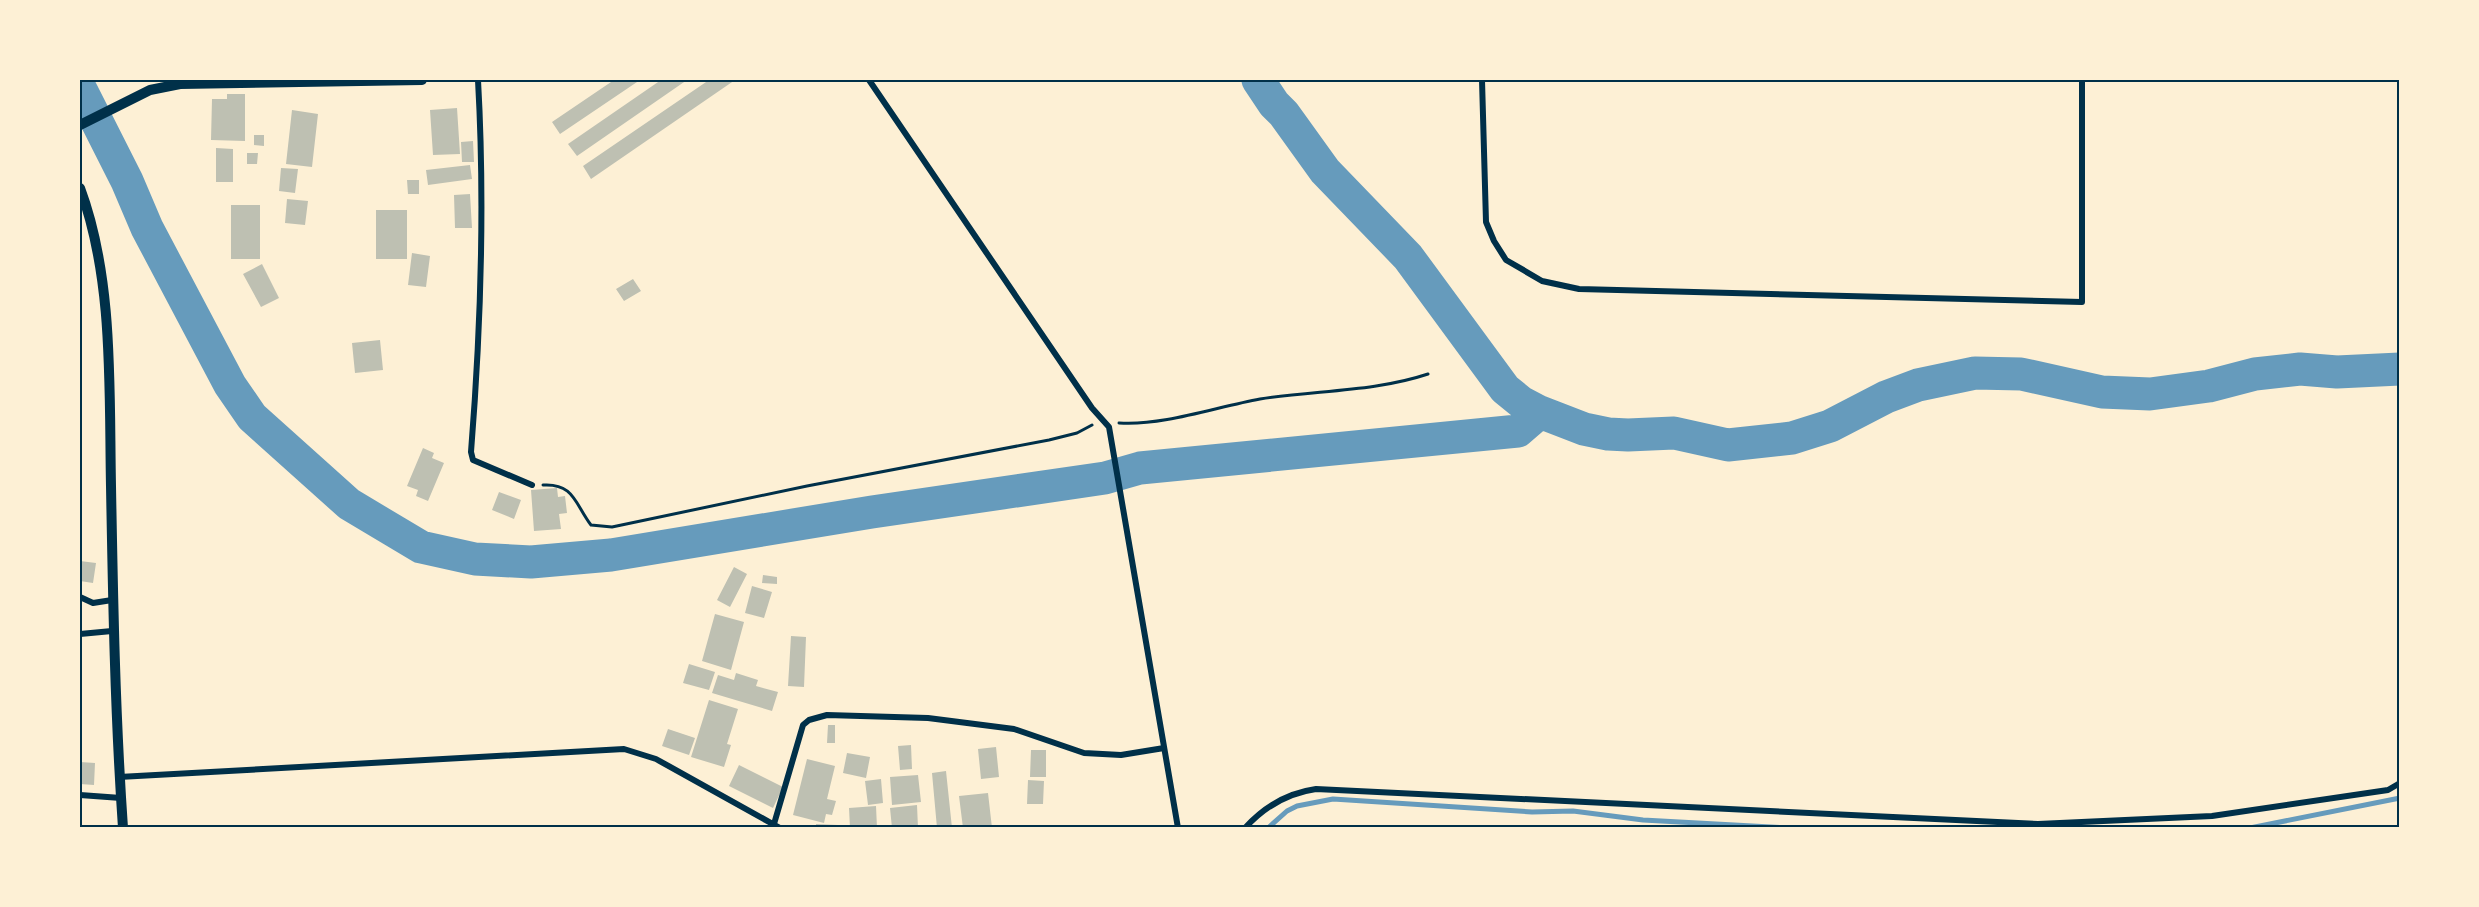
<svg xmlns="http://www.w3.org/2000/svg" width="2479" height="907" font-family="'Golos Text',sans-serif">
<rect width="100%" height="100%" fill="#fdf0d5"/>
<g fill="none" stroke-linecap="round" stroke-linejoin="round">
<path stroke="#669bbc" stroke-width="5" d="M1268,828L1287,811L1297,806L1333,799L1532,812L1573,811L1643,820L1788,828
M2250,828L2400,798"/>
<path stroke="#669bbc" stroke-width="33" d="M1258,80L1274,104L1284,114L1325,171L1408,257L1505,389L1521,402L1540,412L1584,429L1608,434L1628,435L1674,433L1728,445L1792,438L1830,426L1886,397L1918,385L1975,373L2021,374L2102,392L2150,394L2209,386L2255,374L2300,369L2337,372L2400,369
M80,88L127,181L147,228L230,385L252,417L349,504L421,547L475,559L531,562L611,555L872,512L1105,478L1140,468L1518,431L1540,412"/>
</g>
<path fill="#bec0b2" d="M614,80H640L560,134L552,122Z
M661,80H687L577,156L568,144Z
M709,80H735L591,179L583,166Z
M227,94H245V141L211,140L212,99H227Z
M457,108L460,154L433,155L430,110Z
M292,110L318,114L312,167L286,164Z
M254,135H264V146L254,145Z
M473,141L474,162H462L461,142Z
M216,148L233,149V182H216Z
M247,153H258L257,164H247Z
M470,165L472,179L428,185L426,170Z
M281,168L298,169L295,193L279,191Z
M407,180H419V194H408Z
M470,194L472,228H455L454,195Z
M287,199L308,201L305,225L285,223Z
M231,205H260V259H231Z
M376,210H407V259H376Z
M412,253L430,256L426,287L408,285Z
M262,264L279,298L261,307L243,274Z
M633,279L641,291L624,301L616,289Z
M380,340L383,370L355,373L352,343Z
M423,448L434,453L432,458L444,463L428,501L416,496L418,490L407,486Z
M557,488L558,497L565,496L567,513L559,514L561,529L534,531L531,490Z
M499,492L521,500L514,519L492,510Z
M80,561L96,563L93,583L80,581Z
M734,567L747,574L730,607L717,600Z
M763,575L777,577V584L762,583Z
M752,586L772,592L764,618L745,613Z
M715,614L744,622L731,670L702,661Z
M791,636L806,637L804,687L788,686Z
M689,664L715,672L709,690L683,683Z
M736,673L758,680L756,686L778,692L772,711L712,693L718,675L734,680Z
M709,700L738,709L727,744L731,745L724,767L691,757Z
M828,725H835V743H827Z
M668,729L695,738L689,755L662,746Z
M911,745L912,769L900,770L898,746Z
M996,747L999,777L981,779L978,749Z
M1031,750H1046V777H1030Z
M847,753L870,757L866,778L843,773Z
M807,759L835,766L827,799L836,801L832,815L826,814L824,823L793,815Z
M80,762L95,763L94,785L80,784Z
M739,765L783,787L773,808L729,786Z
M946,771L952,828H937L932,773Z
M918,775L921,802L892,805L890,777Z
M881,779L883,803L868,805L865,781Z
M1028,780L1044,781L1043,804H1027Z
M988,793L992,828H963L959,796Z
M917,805L918,828H892L890,808Z
M876,806L877,828H850L849,808Z
M816,824L838,825L837,828H816Z"/>
<g fill="none" stroke-linecap="round" stroke-linejoin="round">
<path stroke="#003049" stroke-width="3" d="M1119,423C1163,426 1216,407 1260,399C1316,390 1374,392 1428,374
M543,485C574,483 575,504 591,525L612,527L807,486L1049,440L1077,433L1092,425"/>
<path stroke="#003049" stroke-width="6" d="M478,80C485,204 481,327 471,452L473,460L532,485
M869,80L1092,408L1109,427L1178,828
M1482,80L1486,222L1494,241L1506,260L1525,271L1542,281L1579,289L2082,302V80
M80,597L93,603L112,600
M80,634L112,631
M119,777L624,749L656,759L780,828
M80,795L121,798
M774,824L803,725L809,720L827,715L928,718L1014,729L1084,753L1121,755L1164,748
M1245,828C1265,806 1287,793 1316,789L2038,824L2212,816L2388,790L2400,783"/>
<path stroke="#003049" stroke-width="10" d="M80,125L150,90L180,84L422,80
M80,188C114,279 109,389 111,486C113,600 115,713 123,828"/>
</g>
<rect width="2479" height="907" fill="none" stroke="#fdf0d5" stroke-width="162"/>
<rect x="81" y="81" width="2317" height="745" fill="none" stroke="#003049" stroke-width="2"/>
</svg>
